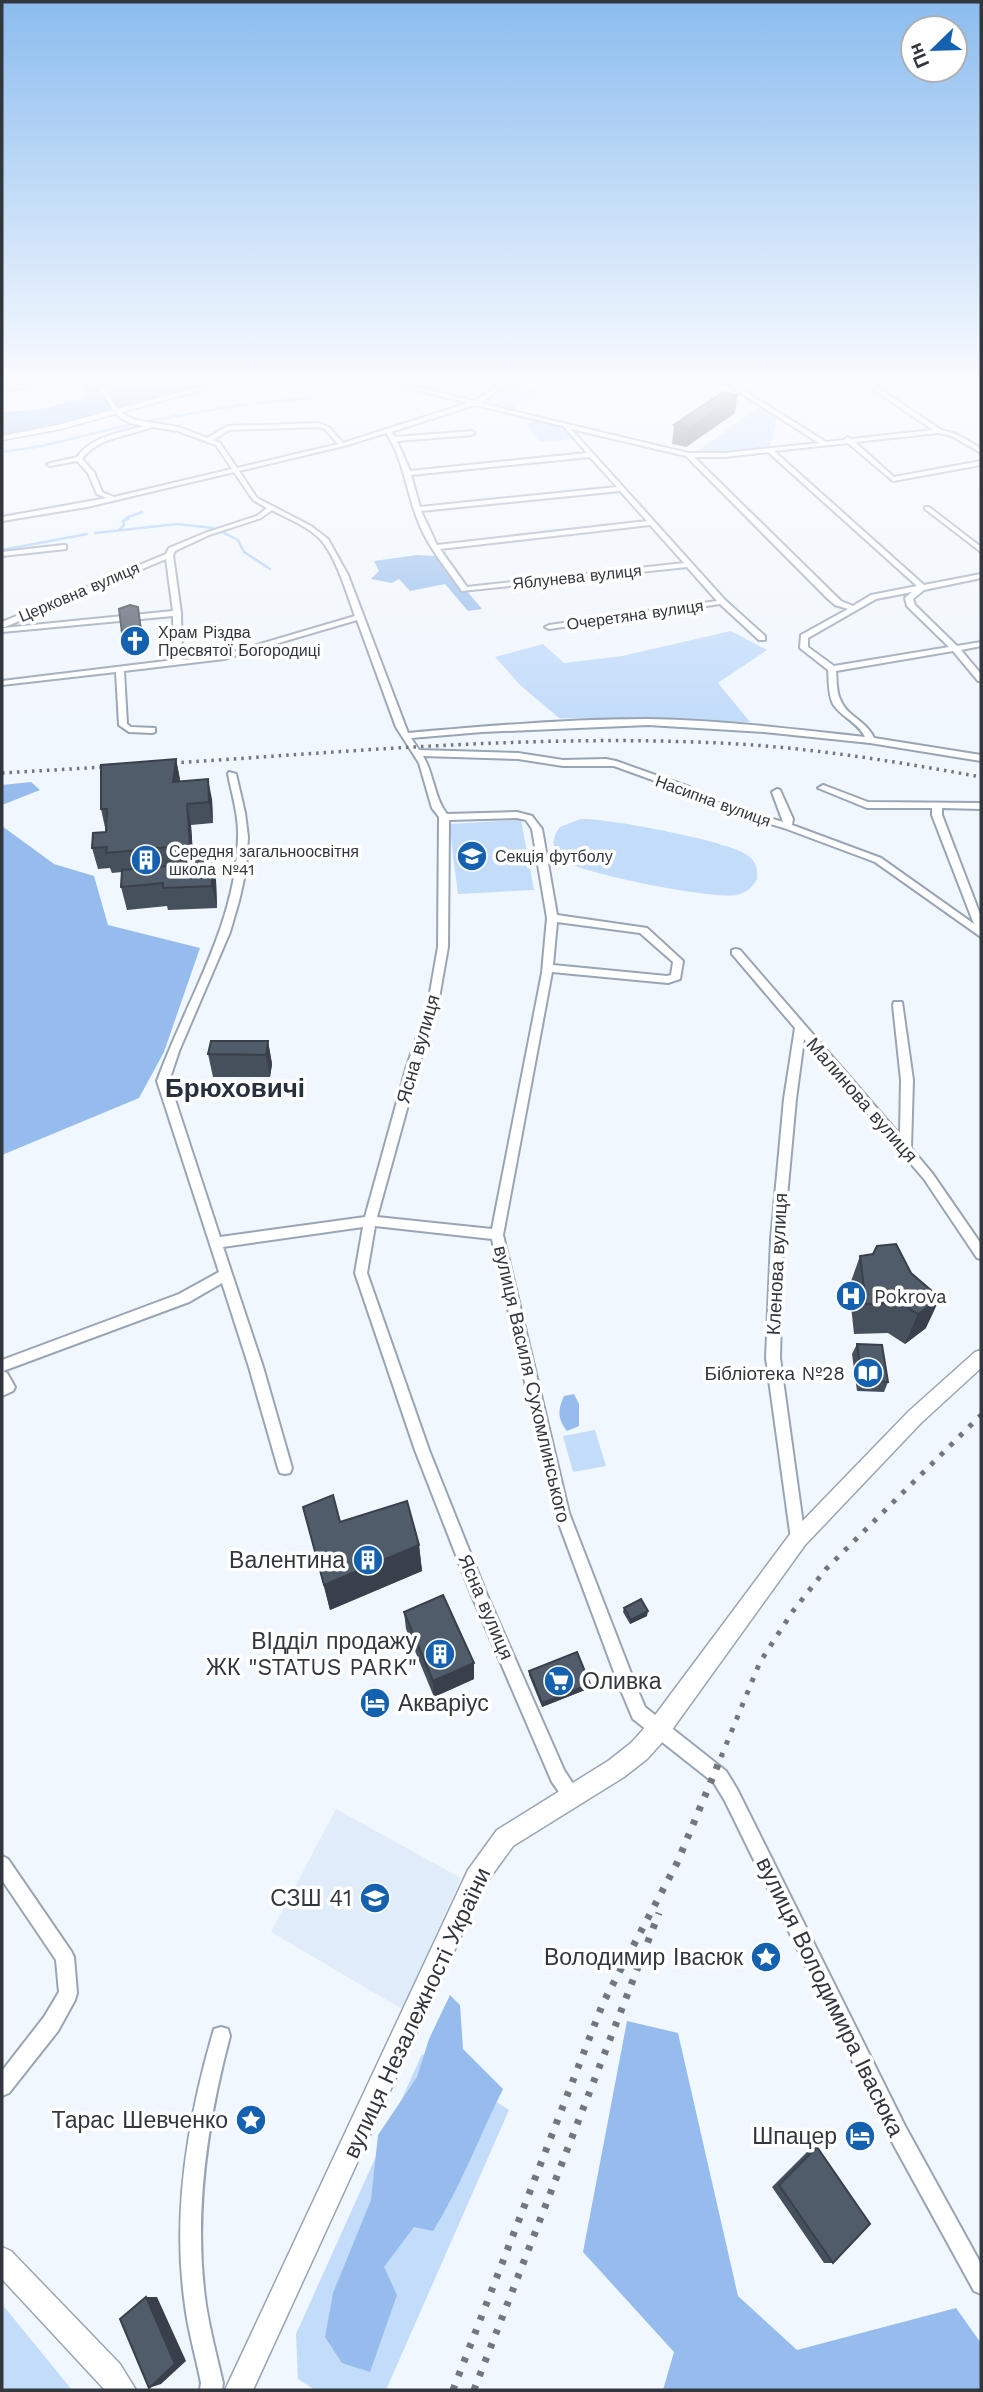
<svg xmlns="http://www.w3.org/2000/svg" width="983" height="2392" font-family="'Work Sans',sans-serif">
<rect width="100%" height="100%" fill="#f1f7fe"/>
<path fill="#e1ecfa" d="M437,385H490L494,386L472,398L429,388Z
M336,1809L461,1878L402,2009L271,1932Z"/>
<path fill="#c3dcfa" d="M505,385L542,389L512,409L480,402Z
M758,408L777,417L770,447L694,453Z
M534,421L560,427L572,439L540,442L526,424Z
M731,631L767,650L718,683L750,722L559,718L520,685L495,657L543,644L564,663L622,656Z
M581,819C607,818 729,841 747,855C756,861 758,869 757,879C752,888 746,893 736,895C715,900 578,873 563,860C551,850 551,838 560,827Z
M521,820L534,890L458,894L449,824Z
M595,1430L606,1466L573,1472L563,1436Z
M422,2054L509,2110L386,2390H315L298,2379L296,2334Z
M2,2304L72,2390H2Z"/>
<path fill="#95bcec" d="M83,385H203L87,417L2,435V412L37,410L84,398Z
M417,555L437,556L482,609L468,611L445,584L410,591L399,579L392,583L371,579L379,571L374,561Z
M31,782L40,790L2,805V785Z
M2,826L54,864L94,876L108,925L200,948L164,1052L139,1098L2,1155Z
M574,1394L579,1404V1426L567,1431C557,1419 558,1409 564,1396Z
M450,1995L460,2005L463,2049L503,2089C479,2137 461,2186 433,2231L414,2227L384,2267L397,2295L370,2372L342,2363L325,2337L333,2293L371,2200L378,2135L417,2077L429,2039Z
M627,2021L678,2033L738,2296L797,2350L956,2308L981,2343V2390H663L674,2352L583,2252Z"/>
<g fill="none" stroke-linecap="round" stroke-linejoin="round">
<path stroke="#a1c9f9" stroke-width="2.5" d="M259,403L311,398
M142,422L247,404
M2,452L42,446L132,424
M120,529L124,525L123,521L128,519L126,518L142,512
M95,533L177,524L213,528
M224,533L238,540L244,552L270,569
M2,550L87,534"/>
<g stroke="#98a5b5" stroke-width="4">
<path id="minor" d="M20,385H43L7,390L4,388Z
M94,385L104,387L118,411L135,420L179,427L207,438L228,426L319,423L329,427L343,443L468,403L397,385H408L474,401L500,385H507L480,403L688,453H725L819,443L728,385H735L826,442L844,440L847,437L851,439L933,430L867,385H874L941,430L956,434L981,448V453L979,452L952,436L939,433L855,442L894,477L981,461V465L893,481L848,443L774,451L924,585L981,574V578L924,590L913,599L915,605L957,646L981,642V646L961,650L981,674V681H978L953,651L836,671C837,680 836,691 840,699C846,716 867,721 874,738L981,755V761L870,743L764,732L648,725L482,732L411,738L419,750L518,753L563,760L606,759L616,761L689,787L709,800L783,822L772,792L777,789L780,790L793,819L792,825L881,858L974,924L932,815V808H867L818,788L823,785L826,786L868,802L981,803V809L942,808V815L981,917V937L875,862L784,828L703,804L683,791L614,766H563L518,759L423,756C434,774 434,798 447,814L517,812L532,816L542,829L557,915L647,928L683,961L680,979L668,983L552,972L503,1235L569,1513L634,1681L645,1707L726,1771L737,1789L905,2126L981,2264V2294L974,2291L891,2140L725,1801L714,1783L633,1719L620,1688L555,1513L492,1239L375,1226L367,1273L429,1450L487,1595L564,1770L581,1796L578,1802L572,1805L566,1802L552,1782L472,1596L415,1450L355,1273L363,1227L223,1247L263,1367L292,1468L290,1473L285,1474L280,1473L278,1468L249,1367L222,1283L189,1302L3,1371L7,1373L15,1387L13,1391L2,1396V1360L179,1294L219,1272L157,1081C186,1001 236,925 238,838C239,816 232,795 228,774L229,772L236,774L245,813L248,837L246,870L239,901L230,932L179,1051L169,1081L220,1237L365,1217L406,1069L428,1004L438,947L439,817L432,808L419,763L396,727L357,620L224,659L124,671L127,724L131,727L155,728V732L152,733L129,732L119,725L116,672L2,685V681L174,660L173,616L2,632L3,628L173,611L166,559L5,627H2V622L166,554L169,548L205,533L257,516L267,508L253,500L234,472L87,507L2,521V517L107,498L97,494L88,473L77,461L50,466L47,464L77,457C92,436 120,433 144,426C105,420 117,402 94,385ZM475,405L563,426L587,453L410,471L397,441L472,435L475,433L472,431L395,437L391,432ZM152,427L178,431L216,445L232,469L114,497L102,492L94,472L82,459C98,437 129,436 152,427ZM318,427L325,429L338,444L237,468L220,443L213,440L229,430ZM571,429L686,456L827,598L835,605L848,609L801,635L800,648L828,670C829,681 828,694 833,704C841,717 858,722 865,737C793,729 720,720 647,719C568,719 487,726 408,733L348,575L328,539L311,526L257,498L239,471L344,446L386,433C404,460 406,491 418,521C428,547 446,568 462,591L687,567L717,601L549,625L545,627L549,629L720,604L759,640H765V636L725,600ZM768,452L917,586L871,595L853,606L841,601L694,457H725ZM590,457L617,487L420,507L411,475ZM620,491L647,521L437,545L421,511ZM272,510C288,519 308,526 320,539C336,556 347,594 355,616L223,655L182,660L181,613L173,555L175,551L209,535L261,518ZM650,525L684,563L467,587L440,549ZM912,592L905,598L907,606L949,647L834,666L808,647V638L876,599ZM517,818L526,820L532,829L547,918L542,973L492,1229L377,1217L418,1069L438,1004L448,947L449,820ZM557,922L640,933L673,962L671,975L667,976L553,965Z
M976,385H981V388Z
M925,507H929L981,547V552L925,509Z
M63,545H66V549L2,556V552Z
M736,949L740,950L900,1135L901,1080L893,1005L894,1002H902L913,1080L911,1148L932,1173L981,1244V1259L977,1258L924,1179L804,1039L796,1099L783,1240L780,1358L805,1539L803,1544L798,1546L793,1544L791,1539L766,1358L771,1240L784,1099L795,1028L732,954V950Z
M2,1856L8,1859L71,1951L74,1957L77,1993L75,2000L58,2031L9,2093L2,2096V2071L44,2017L59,1992L56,1960L2,1880Z
M221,2027L228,2029L230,2036C207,2123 193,2215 206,2305C210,2331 217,2357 223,2383L222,2390H200L201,2383C196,2357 188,2331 185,2305C172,2215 187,2123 212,2036L214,2029Z"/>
</g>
<g stroke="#98a5b5" stroke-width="3">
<path id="secondary" d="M207,385H220L61,429L2,440V436L57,425Z
M981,1350V1368L921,1423L805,1545L666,1738L647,1759L624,1777L513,1846L484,1886L253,2390H225L468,1870L497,1830L608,1761L631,1743L650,1722L791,1533L909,1411L975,1352Z
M2,2247L11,2251L120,2364L136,2390H105L2,2279Z"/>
</g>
<use href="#minor" fill="#fff" fill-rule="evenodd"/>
<use href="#secondary" fill="#fff" fill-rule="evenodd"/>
<path stroke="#72777e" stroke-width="3.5" stroke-dasharray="2.5 5" stroke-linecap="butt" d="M159,764C345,752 532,734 719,743C807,747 894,761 981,777
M2,773L121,766"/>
<path stroke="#72777e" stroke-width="5" stroke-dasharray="4.5 9" stroke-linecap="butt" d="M721,1757L760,1662L793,1611L826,1569L981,1415"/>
<path stroke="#72777e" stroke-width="7" stroke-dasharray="5 10" stroke-linecap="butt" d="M453,2390L603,2003L677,1863L722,1755
M474,2390L659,1913"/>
</g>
<path fill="#464f5c" d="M737,395L735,413L686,447L672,444L674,425Z
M176,759L180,781L212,799L213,823L191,825L193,860L216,880L217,908L168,910L167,906L127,910L121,887L122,872L112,873L110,868L98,869L92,848L106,832L101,809Z
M268,1041L272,1064L270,1077H213L208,1054Z
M896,1244L926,1328L905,1344L888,1333L854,1334L849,1287L860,1256L873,1254Z
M857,1344L888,1382L884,1392L857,1391L852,1354Z
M303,1507L340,1522L419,1545L422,1571L330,1610Z
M624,1608L647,1616L630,1624L623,1612Z
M404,1612L474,1679L434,1697L406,1629Z
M529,1671L590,1688L542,1707L529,1675Z
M817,2147L833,2263H824L772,2187L809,2150Z"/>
<path fill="#39404b" d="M737,395L735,413L686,447L688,429Z
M138,607L146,652L127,654L122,633Z
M176,759L180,779L178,802L173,782Z
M208,779L212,799L213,823L209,802Z
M187,804L191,825L194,866L190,845Z
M211,858L216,880L217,908L212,886Z
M268,1041L272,1064L270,1077L266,1055Z
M940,1298L926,1328L905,1344L918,1314Z
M419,1545L422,1571L330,1610L324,1585Z
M648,1611L647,1616L630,1624L631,1620Z
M474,1663V1679L434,1697L433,1681Z
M590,1684V1688L542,1707V1703Z
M146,2297H157L186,2361L161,2384L149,2388Z"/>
<path fill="#515c6b" stroke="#39404b" stroke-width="2" d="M723,392L737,395L688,429L674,425Z
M130,605L138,607L141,631L122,633L119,609Z
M176,759L173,782L208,779L209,802L187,804L190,845L106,853L107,847L92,848L93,833L106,832L107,809H101V765Z
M211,858L212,886L163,888V883L121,887L122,870L190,864L189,860Z
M211,1041H268L266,1055L208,1054Z
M896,1244L911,1273L940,1298L918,1314L901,1303L866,1304L860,1256L873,1254L877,1246Z
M857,1344L882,1345L888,1382L862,1381Z
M333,1495L340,1522L407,1501L419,1545L324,1585L303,1507Z
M443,1595L474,1663L433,1681L404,1612Z
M641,1599L648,1611L631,1620L624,1608Z
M577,1652L590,1684L542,1703L529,1671Z
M817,2147L870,2224L833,2263L779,2185Z
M146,2297L175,2364L149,2388L120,2319Z"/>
<linearGradient id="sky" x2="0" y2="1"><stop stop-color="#8bbcef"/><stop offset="0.53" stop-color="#f9fbff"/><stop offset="1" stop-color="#f9fbff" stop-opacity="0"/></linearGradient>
<rect width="983" height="720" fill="url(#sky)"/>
<defs>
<g id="church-disc" transform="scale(1.575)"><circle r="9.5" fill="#1361af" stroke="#fff"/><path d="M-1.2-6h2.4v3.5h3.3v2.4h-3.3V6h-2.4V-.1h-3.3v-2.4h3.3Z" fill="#fff"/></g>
<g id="school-disc" transform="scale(1.575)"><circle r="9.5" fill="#1361af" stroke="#fff"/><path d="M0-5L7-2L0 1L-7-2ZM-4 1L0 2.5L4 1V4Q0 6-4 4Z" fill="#fff"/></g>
<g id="building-disc" transform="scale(1.575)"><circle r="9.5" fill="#1361af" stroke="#fff"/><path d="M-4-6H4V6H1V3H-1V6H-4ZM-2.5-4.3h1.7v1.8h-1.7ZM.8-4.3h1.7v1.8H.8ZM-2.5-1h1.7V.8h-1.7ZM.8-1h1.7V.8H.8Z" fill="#fff"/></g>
<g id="hospital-disc" transform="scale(1.575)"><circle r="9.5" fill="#1361af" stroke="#fff"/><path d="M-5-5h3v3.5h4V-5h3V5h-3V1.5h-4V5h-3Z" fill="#fff"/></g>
<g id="library-disc" transform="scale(1.575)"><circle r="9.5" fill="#1361af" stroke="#fff"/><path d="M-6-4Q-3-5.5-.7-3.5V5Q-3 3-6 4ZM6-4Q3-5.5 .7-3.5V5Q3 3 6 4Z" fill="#fff"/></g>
<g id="supermarket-disc" transform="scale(1.575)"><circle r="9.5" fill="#1361af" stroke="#fff"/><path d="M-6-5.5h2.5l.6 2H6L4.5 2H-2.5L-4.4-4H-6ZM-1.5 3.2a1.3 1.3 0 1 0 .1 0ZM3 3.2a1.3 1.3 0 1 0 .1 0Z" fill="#fff"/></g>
<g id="hotel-disc" transform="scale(1.575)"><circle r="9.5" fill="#1361af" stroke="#fff"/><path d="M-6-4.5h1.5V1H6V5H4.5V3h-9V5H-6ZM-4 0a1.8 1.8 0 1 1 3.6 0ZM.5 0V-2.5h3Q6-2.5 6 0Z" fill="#fff"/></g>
<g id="sight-disc" transform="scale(1.575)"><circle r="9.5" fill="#1361af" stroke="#fff"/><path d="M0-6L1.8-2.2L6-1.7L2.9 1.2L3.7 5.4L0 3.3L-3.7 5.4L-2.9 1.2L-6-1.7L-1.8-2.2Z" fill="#fff"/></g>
</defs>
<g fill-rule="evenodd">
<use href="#church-disc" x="135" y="641"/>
<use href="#school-disc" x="472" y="856"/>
<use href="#building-disc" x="146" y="860"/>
<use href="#hospital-disc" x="851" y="1296"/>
<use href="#library-disc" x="868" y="1373"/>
<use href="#building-disc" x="368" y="1560"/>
<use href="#building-disc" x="440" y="1654"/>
<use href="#supermarket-disc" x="559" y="1681"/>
<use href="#hotel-disc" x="375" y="1703"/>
<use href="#school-disc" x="375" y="1898"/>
<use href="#sight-disc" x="766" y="1957"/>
<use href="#sight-disc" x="251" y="2120"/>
<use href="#hotel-disc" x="860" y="2136"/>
</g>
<g text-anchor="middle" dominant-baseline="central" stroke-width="7" stroke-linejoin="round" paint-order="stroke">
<g font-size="16" fill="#32373e" stroke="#fff">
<text transform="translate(577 577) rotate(-6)">Яблунева вулиця</text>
<text transform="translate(79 592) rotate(-23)">Церковна вулиця</text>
<text transform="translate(635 615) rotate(-8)">Очеретяна вулиця</text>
<text transform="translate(713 801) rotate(20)">Насипна вулиця</text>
</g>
<g font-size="16" fill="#32373e" stroke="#fff" text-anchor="start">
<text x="158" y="632">Храм Різдва<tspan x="158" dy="18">Пресвятої Богородиці</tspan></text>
<text x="169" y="851">Середня загальноосвітня<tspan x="169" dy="18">школа №41</tspan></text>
<text x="495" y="856">Секція футболу</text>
</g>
<g font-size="19" fill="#32373e" stroke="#fff">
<text transform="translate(418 1049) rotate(-74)">Ясна вулиця</text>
<text transform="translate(862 1100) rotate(49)">Малинова вулиця</text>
<text transform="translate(777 1264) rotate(-87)">Кленова вулиця</text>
<text transform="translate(532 1384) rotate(77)">вулиця Василя Сухомлинського</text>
<text transform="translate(486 1607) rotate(67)">Ясна вулиця</text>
</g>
<g font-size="19" fill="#32373e" stroke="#fff" text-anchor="start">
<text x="874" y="1296">Pokrova</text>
<text x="845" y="1373" text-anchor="end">Бібліотека №28</text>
</g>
<g font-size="23" fill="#32373e" stroke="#fff" text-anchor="end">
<text x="345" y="1560">Валентина</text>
<text x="417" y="1641">ВІдділ продажу<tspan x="417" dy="26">ЖК "STATUS PARK"</tspan></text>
<text x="582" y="1681" text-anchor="start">Оливка</text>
<text x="398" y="1703" text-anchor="start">Акваріус</text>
<text x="352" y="1898">СЗШ 41</text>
<text x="743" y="1957">Володимир Івасюк</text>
<text x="228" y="2120">Тарас Шевченко</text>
<text x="837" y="2136">Шпацер</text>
</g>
<g font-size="23" fill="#32373e" stroke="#fff">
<text transform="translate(830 1997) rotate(64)">вулиця Володимира Івасюка</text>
<text transform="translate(417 2013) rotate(-65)">вулиця Незалежності України</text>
</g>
<g font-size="26" font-weight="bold" fill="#26303d" stroke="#fff">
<text x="235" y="1088">Брюховичі</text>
</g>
</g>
<rect width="983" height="2392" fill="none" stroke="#32373e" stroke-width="7"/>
<g transform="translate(934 49) rotate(247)"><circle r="33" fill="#ffffff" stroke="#adafb2" stroke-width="2"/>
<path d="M0-5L12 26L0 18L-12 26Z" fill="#1361af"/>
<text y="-10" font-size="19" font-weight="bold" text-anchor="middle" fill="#32373e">Пн</text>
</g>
</svg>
